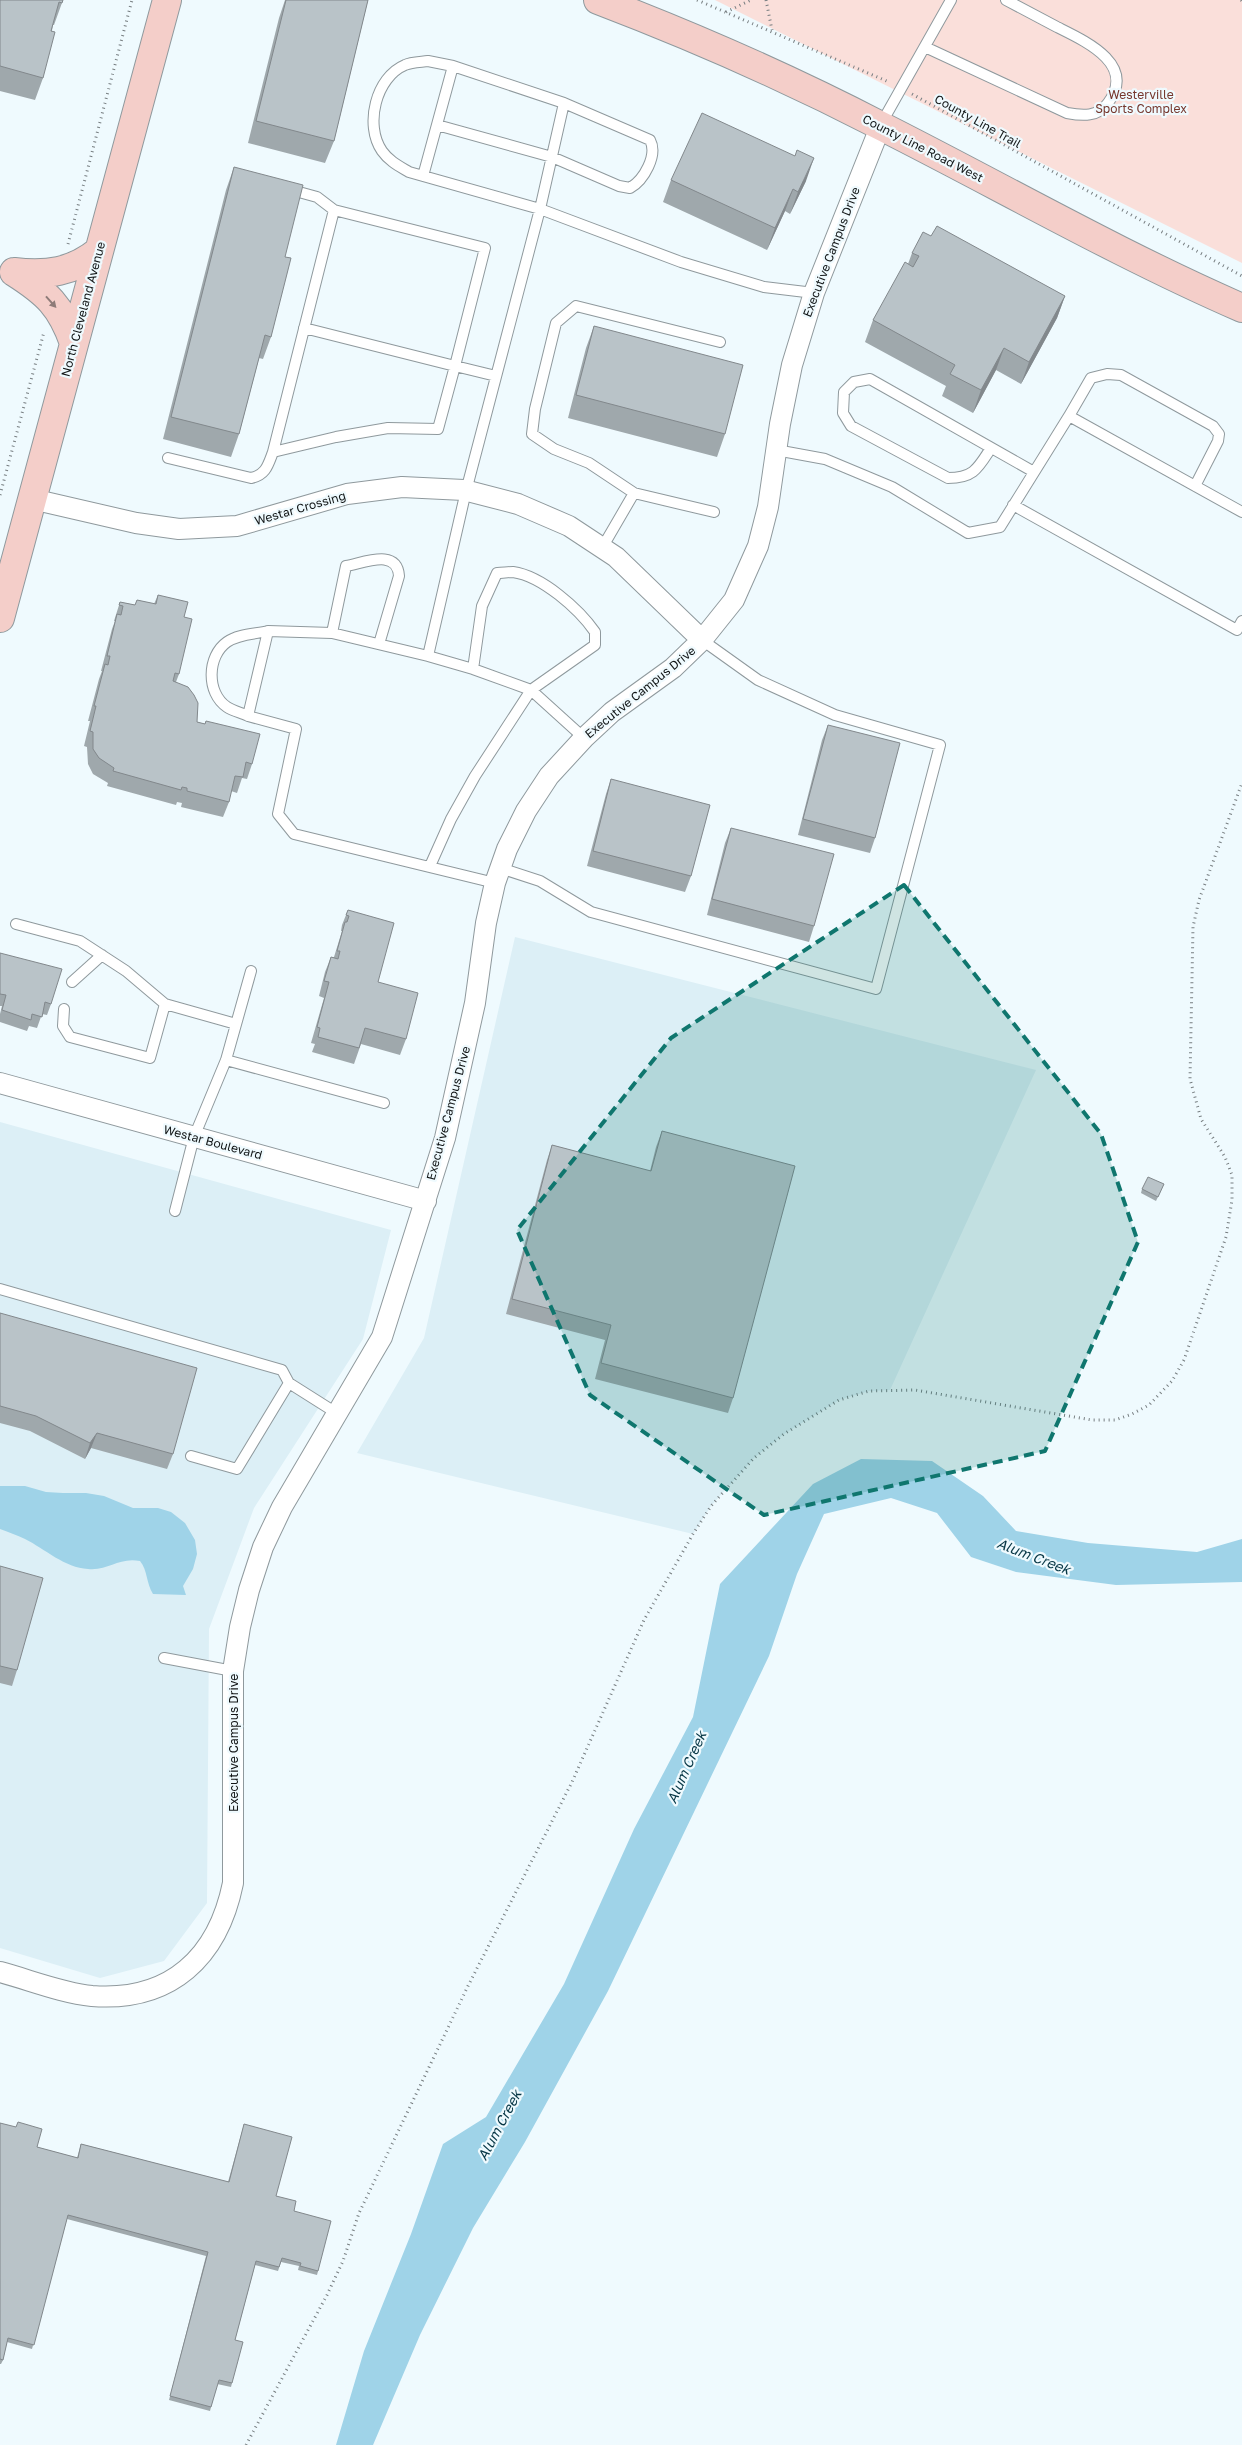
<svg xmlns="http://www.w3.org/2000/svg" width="1242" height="2445" font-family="'Golos Text',sans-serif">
<rect width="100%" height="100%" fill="#effafe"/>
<path fill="#dceff6" d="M515,937L1036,1070L890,1390L869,1391L839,1400L784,1434L754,1458L711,1506L693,1534L357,1453L424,1338Z
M0,1122L391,1230L363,1339L254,1508L209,1629L207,1903L164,1961L100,1978L0,1948Z"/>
<path fill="#fadfda" d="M715,0H1242V263Z"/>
<path fill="#9fd3e8" d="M861,1459L932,1461L983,1496L1016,1531L1088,1543L1197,1552L1242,1539V1582L1116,1585L1016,1572L971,1557L937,1513L891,1498L824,1514L797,1574L769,1656L608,1991L525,2142L473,2228L420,2335L373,2445H336L364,2351L411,2234L443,2144L486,2117L564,1984L634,1829L693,1717L720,1584L813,1484Z
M0,1486H25L46,1492L63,1493H86L104,1496L133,1508H158L171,1512L185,1523L195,1540L197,1554L193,1569L183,1586L186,1595L153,1594C146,1583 148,1571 140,1561C118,1557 109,1571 88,1569C65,1568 45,1549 25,1539C17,1535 8,1532 0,1529Z"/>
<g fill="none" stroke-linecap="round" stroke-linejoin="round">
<g stroke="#8f999d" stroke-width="12">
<path id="lane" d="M925,47L1067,113C1083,116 1098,117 1108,103C1137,64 1085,41 1057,27C1040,18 1023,9 1006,0
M428,61L453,66L564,103L540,209L409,172C399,166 389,161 382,151C364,125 376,77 405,65C411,62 421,62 428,61Z
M881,124L951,0
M437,125L552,157L619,186L630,188C644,180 658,155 650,140L564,103
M423,176L453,66
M288,189L317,197L334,210
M304,328L455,366L438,429L388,428L336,437L273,452L334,210L485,248L455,366L496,376
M1069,416L1091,378L1107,374L1121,375L1213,426L1219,434L1218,441L1195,486
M991,448C978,468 974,478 948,478L851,426L843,413L844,392L854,382L870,379L1034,472
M776,450L825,459L892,487L968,533L1000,527L1069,416L1242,512
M168,458L251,478C266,475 268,465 273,452
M634,493L714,512
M1013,505L1237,630L1242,621
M602,548L634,493L589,463L554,449L532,434L535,409L556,323L576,306L720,342
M332,633L346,566C364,563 397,548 399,576L379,644
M428,656L473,669L531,690L584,738
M248,716C242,713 233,711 227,707C206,693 207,656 227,642C238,634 255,634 268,631
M430,866L451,819L475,776L531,690L595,645V632C579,609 542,576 513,572C508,572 502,573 497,573L482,606L473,669
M500,868L540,881L591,912L876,989L940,745L835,715L758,680L702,640
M495,883L294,834L278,814L296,729L248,716L268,631L332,633L428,656L466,491L540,209L681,262L764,287L814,293
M16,924L80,941L126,971L165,1004L236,1024
M72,982L102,955
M64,1009L63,1026L70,1037L150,1058L165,1004
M226,1060L384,1103
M175,1211L194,1137L226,1060L251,971
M0,1289L282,1370L289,1383L338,1414
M191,1456L237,1469L289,1383
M164,1658L233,1671"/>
</g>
<g stroke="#8f999d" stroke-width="22">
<path id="street" d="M32,499L136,523L179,529L237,526L347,494L402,487L464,490L518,504L569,526L616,557L702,640
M0,1083L426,1201
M0,1972C30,1980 62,1993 92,1996C171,2002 218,1957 233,1883V1671L240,1627L249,1590L263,1547L282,1507L382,1337L445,1138L475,1003L486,923L495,883L507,849L526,811L549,776L584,738L612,712L673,668L702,640L734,600L758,546L768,507L780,424L792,365L814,293L881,125"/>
</g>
<g stroke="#8f999d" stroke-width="30">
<path id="secondary" d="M598,0C695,37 790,79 881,126C1002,187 1118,254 1242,308
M14,272C47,293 61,306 74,343
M14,272C47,276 73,272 99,251
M0,618L167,0"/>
</g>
<path stroke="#777e81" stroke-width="3" stroke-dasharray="1 4" stroke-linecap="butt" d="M697,0L889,82
M766,0L772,30
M1241,0L1242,1
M726,12L751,0
M912,94L1242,276
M68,244L132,0
M0,495L44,332
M246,2445L327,2295L343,2261L359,2213L468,1986L572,1782L644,1620L693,1534L711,1506L754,1458L784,1434L839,1400L869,1391L915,1390L1092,1420H1115L1132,1414L1149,1405L1172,1381L1184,1360L1226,1237L1232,1200V1175L1225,1157L1201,1119L1190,1079L1193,927L1199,900L1242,783"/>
<use href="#lane" stroke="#fff" stroke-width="10"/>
<use href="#street" stroke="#fff" stroke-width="20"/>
<use href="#secondary" stroke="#f4cec9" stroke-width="28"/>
</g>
<path fill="#9fa8ac" d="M0,0H63L54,25H53L43,78L35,100L0,91Z
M285,0H368L334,141L325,163L248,143L279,18Z
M234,167L285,257L271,337L263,359L259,358L239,434L231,457L163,439L226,190Z
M671,180L806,181L790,214L785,211L767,250L663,202Z
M931,236L1065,296L1057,318L1021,384L996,370L973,413L942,396L946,386L865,342L873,320L908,264L912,253Z
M594,326L725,434L717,457L568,418L586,348Z
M158,595L184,617L179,674L176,682L197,722L205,724L206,721L252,764L247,779L242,778L237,793L231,791L229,802L223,817L181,807L182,803L177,802L176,805L107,786L108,783L93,774L88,764L87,747L84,746L90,721H88L99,679L102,671H101L112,629L115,621H114L120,602L135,605L137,600L154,604Z
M828,725L875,838L870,853L798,835L822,740Z
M611,779L691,876L685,892L587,866L606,794Z
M731,828L814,926L809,942L707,915L725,843Z
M348,910L378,982L406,1039L400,1055L361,1044L354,1064L312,1052L315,1044L311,1043L324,998L319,996L325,972L331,957H334L342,931H341L342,925Z
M0,953L51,1004L47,1015L42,1014L37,1028L29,1026L27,1031L0,1022V1014L2,1006H0Z
M662,1131L733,1398L728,1413L595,1379L605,1340L506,1314L547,1160L552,1145L650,1171L656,1147Z
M1164,1184L1156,1201L1141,1193L1142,1189Z
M0,1313L173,1454L167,1469L91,1448L85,1459L30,1431L0,1423Z
M0,1566L17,1670L12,1686L0,1683Z
M0,2123L37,2147L77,2158L81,2144L228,2182L244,2124L276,2196L294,2211L318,2271L317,2275L298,2270L299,2266L281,2262L278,2271L255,2265L235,2340L232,2383L231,2387L217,2384L210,2411L169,2400L206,2256L67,2219L32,2349L7,2342L3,2360L1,2364H0Z"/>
<path fill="#82888c" d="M814,158L806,181L790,214L798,192Z
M793,189L785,211L767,250L775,228Z
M1065,296L1057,318L1021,384L1029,362Z
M1004,348L996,370L973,413L981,390Z
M97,1433L91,1448L85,1459L90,1443Z"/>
<path fill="#b9c3c8" stroke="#82888c" d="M0,0H63L62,3L59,2L51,31L55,32L43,78L0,66Z
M286,0H368L334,141L256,121Z
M702,113L795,156L797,150L814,158L798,192L793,189L775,228L671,180Z
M234,167L303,185L285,257L291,258L271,337L265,335L239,434L171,417Z
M937,226L1065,296L1029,362L1004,348L981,390L950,374L955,365L873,320L905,262L913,267L919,256L912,253L923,232L931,236Z
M594,326L743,365L725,434L576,395Z
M158,595L188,602L184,617L192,619L179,674L175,673L173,681L188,687L194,695L198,703L197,722L205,724L206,721L260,734L252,764L246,762L243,777L235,776L229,802L187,791V788L182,787L181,790L113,771L114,768L99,758L93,749V732L90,731L96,706H94L105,664L108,665L110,656H107L117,614L121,615L123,606L119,605L120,602L135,605L137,600L156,604Z
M828,725L900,743L875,838L803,819Z
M611,779L710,805L691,876L593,851Z
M731,828L834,854L814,926L712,899Z
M348,910L394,923L378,982L418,993L406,1039L365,1028L359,1048L318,1037L320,1028L317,1027L329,982L324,981L331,957L338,959L340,951H337L345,922H347L349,916L346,915Z
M0,953L62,969L51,1004L45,1002L42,1017L32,1014L31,1020L2,1010L6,995L0,994Z
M662,1131L795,1166L733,1398L601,1363L611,1325L512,1299L552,1145L651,1171Z
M1148,1177L1164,1184L1158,1197L1142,1189Z
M0,1313L197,1368L173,1454L97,1433L90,1443L36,1416L0,1406Z
M0,1566L43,1578L17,1670L0,1666Z
M18,2122L42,2129L37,2147L78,2158L81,2144L229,2182L244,2124L292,2137L276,2196L296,2201L294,2211L331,2221L318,2271L300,2266L301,2263L282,2258L279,2267L256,2261L235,2340L243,2342L232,2383L219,2380L211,2407L170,2396L208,2252L68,2215L34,2345L8,2338L3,2360L0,2359V2123L16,2127Z"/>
<defs><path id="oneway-solid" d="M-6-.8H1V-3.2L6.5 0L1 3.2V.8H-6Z" transform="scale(1.25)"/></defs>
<use fill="#8e7b78" href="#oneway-solid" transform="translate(51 302) rotate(48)"/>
<path fill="#0f766e" fill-opacity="0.2" stroke="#0f766e" stroke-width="4" stroke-dasharray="10 6" stroke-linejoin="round" d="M904,885L1101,1134L1138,1242L1045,1451L764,1515L590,1395L517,1230L671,1038Z"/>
<g text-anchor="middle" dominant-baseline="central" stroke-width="4.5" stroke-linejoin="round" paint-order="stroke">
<g font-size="12" fill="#75362c" stroke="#effafe">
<text x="1141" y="94">Westerville<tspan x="1141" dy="14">Sports Complex</tspan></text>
</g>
<g font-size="12" fill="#111516" stroke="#effafe">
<text transform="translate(978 121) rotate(29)">County Line Trail</text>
<text transform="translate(923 148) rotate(27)">County Line Road West</text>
<text transform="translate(831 252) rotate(-69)">Executive Campus Drive</text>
<text transform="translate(83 309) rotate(-75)">North Cleveland Avenue</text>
<text transform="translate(300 508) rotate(-16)">Westar Crossing</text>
<text transform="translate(640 692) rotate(-39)">Executive Campus Drive</text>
<text transform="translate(448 1113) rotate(-75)">Executive Campus Drive</text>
<text transform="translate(213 1142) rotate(15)">Westar Boulevard</text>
<text transform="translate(233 1743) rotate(-90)">Executive Campus Drive</text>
</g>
<g font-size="14" font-style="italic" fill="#073746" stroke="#effafe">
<text transform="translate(1034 1556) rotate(21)">Alum Creek</text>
<text transform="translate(686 1767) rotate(-66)">Alum Creek</text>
<text transform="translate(499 2125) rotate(-62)">Alum Creek</text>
</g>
</g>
</svg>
